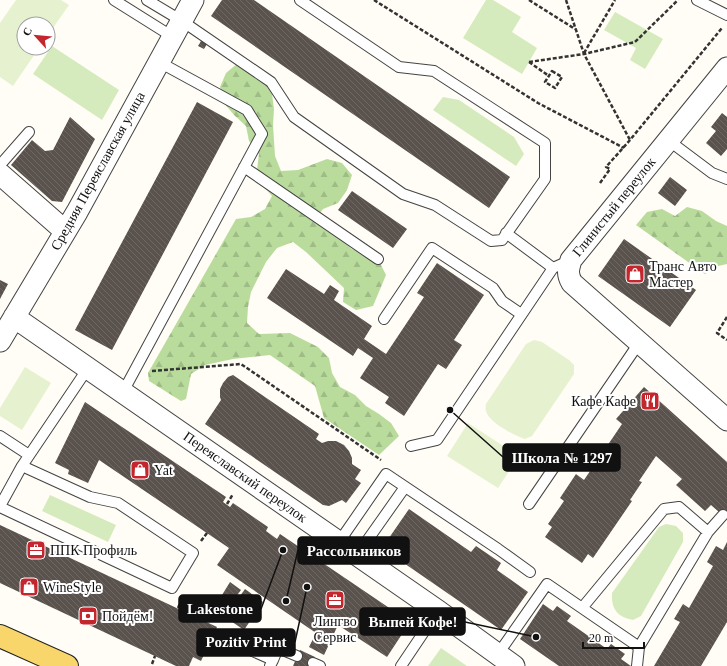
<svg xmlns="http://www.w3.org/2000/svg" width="727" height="666" font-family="Georgia,serif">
<defs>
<pattern id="forest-firs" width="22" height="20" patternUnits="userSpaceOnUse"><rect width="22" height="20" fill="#b9dc9c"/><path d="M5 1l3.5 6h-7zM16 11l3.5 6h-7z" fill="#9ebc85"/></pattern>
<pattern id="building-back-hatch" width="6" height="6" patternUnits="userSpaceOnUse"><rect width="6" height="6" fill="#5a524d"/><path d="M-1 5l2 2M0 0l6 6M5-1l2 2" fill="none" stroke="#6d6662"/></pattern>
</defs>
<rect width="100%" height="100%" fill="#fffdf5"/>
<path fill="#d5ebbd" d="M486,0H493L521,17L512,32L537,48L522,74L463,38Z
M615,12L663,39L645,69L630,60L636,48L604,30Z
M52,46L119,90L102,120L33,74Z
M443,97L459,100L514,137L524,154L516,166L433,110Z
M50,495L116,525L108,542L42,511Z
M666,524L676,526L683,533V542L641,616L633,620C617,617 611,609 612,593L659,527Z
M441,648L467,666H428Z"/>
<path fill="url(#forest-firs)" d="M238,63L264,80L272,94L274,109L273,125L275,156L281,171L298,170L327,159L342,163L352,175L347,190L338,203L323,209L314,222L340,239L352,249L366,254L379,261L386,275L373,306L356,310L343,302L344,288L306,252L293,242L277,248L266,262L251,292L248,307L247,323L259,334L290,333L318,347L329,358L332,373L340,387L355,395L366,406L379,414L391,423L399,436L379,455L324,418L315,386L270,355L233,359L205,365L191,374L186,399L181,401L149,381L148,373L236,219L251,217L265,209L272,196L261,184L257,170L259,154L249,141L246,126L234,115L224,103L220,87L226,73Z
M687,207L702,211L716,221L727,226V264L718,266L705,274L636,225L647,212L662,209L675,216Z"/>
<path fill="#e6f2cf" d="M16,0H61L69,5L48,35V24H24V48H39L13,86L0,77V23Z
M534,340L542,342L569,360L574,365V374L532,436L525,439C515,436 488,422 486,411C485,409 486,406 486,404L526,344Z
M25,367L51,383L22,430L0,416V408Z
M468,423L519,456L498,488L447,456Z"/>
<path fill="url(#building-back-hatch)" d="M222,0H254L510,177L489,208L211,16Z
M201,41L207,44L204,49L198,46Z
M197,102L233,122L112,350L75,330Z
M722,113L727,117V149L721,156L706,143L716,131L711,127Z
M70,117L95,139L62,202L52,201L11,165L32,140L45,151L53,150Z
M670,177L687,190L675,206L658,193Z
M352,191L407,229L393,248L338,210Z
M624,239L696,290L670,327L598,276Z
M437,263L484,295L454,340L462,345L446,369L438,364L404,416L385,403L389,397L360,378L373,358L358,348L353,356L267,298L286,269L324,294L330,285L339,291L334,300L372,326L364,339L386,354L424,297L417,293Z
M0,280L8,284L0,299Z
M233,375L319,434L316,439L322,443L328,441H336L344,445L349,451L352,458V464L361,470L355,479L361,483L346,503L342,500L329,506L323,505L205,424L221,400L220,397V389L223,383L228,377Z
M644,387L727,462V519L711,505L705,511L676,485L682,479L656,456L639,481L642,482L630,500L632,501L593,558L588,554L582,563L545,537L552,527L548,524L564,501L560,498L576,474L584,480L622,424L616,419Z
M85,402L226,497L223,502L230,507L233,503L268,527L266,531L277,539L280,534L410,622L387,657L338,625L324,655L309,647L316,633L217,565L229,548L99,460L88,483L68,474L69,470L55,463Z
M409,509L471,552L476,546L501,563L497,570L528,592L501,630L382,548Z
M0,525L217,627L201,661L193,657L189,666H176L0,583Z
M727,542V622L701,666H654L680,622L674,619L683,604L689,608L713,566L707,562L716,546L723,550Z
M230,582L241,590L232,602L222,595Z
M245,589L263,602L244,630L225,617Z
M543,604L553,611L557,606L571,616L567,621L607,649L611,644L625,654L621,659L631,666H559L520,639Z
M300,650L315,657L311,666H293Z"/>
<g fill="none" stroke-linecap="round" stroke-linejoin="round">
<g stroke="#444" stroke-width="12">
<path id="lane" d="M114,0L173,37
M147,0L182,21L271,82L294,117L403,194L435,205L491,241L502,240L545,179V143L434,71L399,67L300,0
M697,0L727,15
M668,140L712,173L727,179
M0,165L29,132
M244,167L378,259
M506,233L553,268
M384,319L432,248L493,288L502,301L521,314
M123,392L262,134L247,110L159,62
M0,436L29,455
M411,446L437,440L553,268L571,260
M529,504L639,343
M0,506L22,466
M0,507L172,588L193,553L118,503L90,497L22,466L88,368
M708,532L723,515
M339,542L386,474L498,549L530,572
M357,555L405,487
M223,638L273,660L270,666
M498,654L547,584L639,647L708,532L679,507L664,509L582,608
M273,660L278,648L297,656
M313,663L320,666
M401,666L438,611
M637,666L639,647"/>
</g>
<g stroke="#444" stroke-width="23">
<path id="street" d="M727,68L571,260C568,270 567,274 572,283L727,420
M0,174L65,231
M14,317L438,611L514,666
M0,341L77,212L193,0"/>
</g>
<g stroke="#222" stroke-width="24">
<path id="primary" d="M0,636L67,666"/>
</g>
<path stroke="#333" stroke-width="2.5" stroke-dasharray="4 2" stroke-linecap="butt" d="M374,0L538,103L624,148
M529,0L575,29
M566,0L584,54L630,140
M584,53L615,0
M529,62L584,54L635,42L678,0
M529,62L549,76
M552,71L562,77L555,88L545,82Z
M600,183L610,169L606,167L630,140L722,28
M727,317L717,333L727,340
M152,371L241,364L381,460
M227,504L233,494
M201,541L207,533
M178,608L181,601
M152,664L155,656"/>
<use href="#lane" stroke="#fff" stroke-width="10"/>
<use href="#street" stroke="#fff" stroke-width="21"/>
<use href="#primary" stroke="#f9d66b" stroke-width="22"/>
</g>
<defs>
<g id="shop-square" transform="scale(1)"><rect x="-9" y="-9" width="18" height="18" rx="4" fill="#c4262e" stroke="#fff"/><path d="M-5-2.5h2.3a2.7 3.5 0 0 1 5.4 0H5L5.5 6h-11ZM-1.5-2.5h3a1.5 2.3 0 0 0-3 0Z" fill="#fff"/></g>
<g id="restaurant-square" transform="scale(1)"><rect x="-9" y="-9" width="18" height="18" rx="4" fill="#c4262e" stroke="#fff"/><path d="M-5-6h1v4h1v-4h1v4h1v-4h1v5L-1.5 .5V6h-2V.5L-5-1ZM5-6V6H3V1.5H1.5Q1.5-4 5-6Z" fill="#fff"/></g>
<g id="office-square" transform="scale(1)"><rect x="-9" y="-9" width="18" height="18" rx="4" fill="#c4262e" stroke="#fff"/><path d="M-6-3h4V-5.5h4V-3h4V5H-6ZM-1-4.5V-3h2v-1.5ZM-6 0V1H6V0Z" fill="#fff"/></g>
<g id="bank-square" transform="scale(1)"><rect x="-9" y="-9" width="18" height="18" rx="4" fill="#c4262e" stroke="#fff"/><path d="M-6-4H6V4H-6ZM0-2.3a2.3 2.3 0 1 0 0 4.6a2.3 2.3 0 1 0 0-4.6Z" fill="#fff"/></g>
</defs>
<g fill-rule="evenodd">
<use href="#shop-square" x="635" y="274"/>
<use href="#restaurant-square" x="650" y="401"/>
<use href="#shop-square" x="140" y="470"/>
<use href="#office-square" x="36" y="550"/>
<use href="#shop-square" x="29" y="587"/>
<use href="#office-square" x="335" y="600"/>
<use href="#bank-square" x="88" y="616"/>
</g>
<g text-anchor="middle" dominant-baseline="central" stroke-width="4" stroke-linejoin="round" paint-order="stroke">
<g font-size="14" fill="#111" stroke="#fff">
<text transform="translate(98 171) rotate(-61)">Средняя Переяславская улица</text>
<text transform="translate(614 207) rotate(-51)">Глинистый переулок</text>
<text transform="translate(245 477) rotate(35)">Переяславский переулок</text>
</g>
<g font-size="14" fill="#111" stroke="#fff" text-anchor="start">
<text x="649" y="266">Транс Авто<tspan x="649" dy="16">Мастер</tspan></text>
<text x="636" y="401" text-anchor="end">Кафе Кафе</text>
<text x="154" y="470">Yat</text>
<text x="50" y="550">ППК Профиль</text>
<text x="43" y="587">WineStyle</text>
<text x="102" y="616">Пойдём!</text>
<text x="335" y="621" text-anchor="middle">Лингво<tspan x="335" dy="16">Сервис</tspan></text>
</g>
</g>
<path fill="none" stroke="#111" stroke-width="1.5" d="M450 410L503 457M286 601L298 550M283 550L261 609M536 637L465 622M307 587L295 642"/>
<g fill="#111" stroke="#fff" stroke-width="1.5">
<circle cx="450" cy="410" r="4"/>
<circle cx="286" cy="601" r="4"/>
<circle cx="283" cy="550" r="4"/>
<circle cx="536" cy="637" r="4"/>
<circle cx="307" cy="587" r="4"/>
</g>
<g fill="#111" stroke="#111" stroke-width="1.5">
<rect x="503" y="444" width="117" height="27" rx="4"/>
<rect x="298" y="537" width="111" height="27" rx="4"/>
<rect x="179" y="595" width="82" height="27" rx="4"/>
<rect x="360" y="608" width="105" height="27" rx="4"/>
<rect x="197" y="629" width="98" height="27" rx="4"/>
</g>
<g font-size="15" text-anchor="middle" font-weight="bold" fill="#fff">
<text x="562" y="463">Школа № 1297</text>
<text x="354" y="556">Рассольников</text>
<text x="220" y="614">Lakestone</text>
<text x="413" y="627">Выпей Кофе!</text>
<text x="246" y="647">Pozitiv Print</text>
</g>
<g transform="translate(36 36) rotate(297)"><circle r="19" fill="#ffffff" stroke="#a0a0a0"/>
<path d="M0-3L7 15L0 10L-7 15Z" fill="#c4262e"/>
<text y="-6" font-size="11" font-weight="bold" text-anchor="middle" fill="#111111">С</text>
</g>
<path d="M583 642v6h61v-6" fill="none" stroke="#111111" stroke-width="2"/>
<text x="589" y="642" font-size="12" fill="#111111" stroke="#ffffff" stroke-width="3" paint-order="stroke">20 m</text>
</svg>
